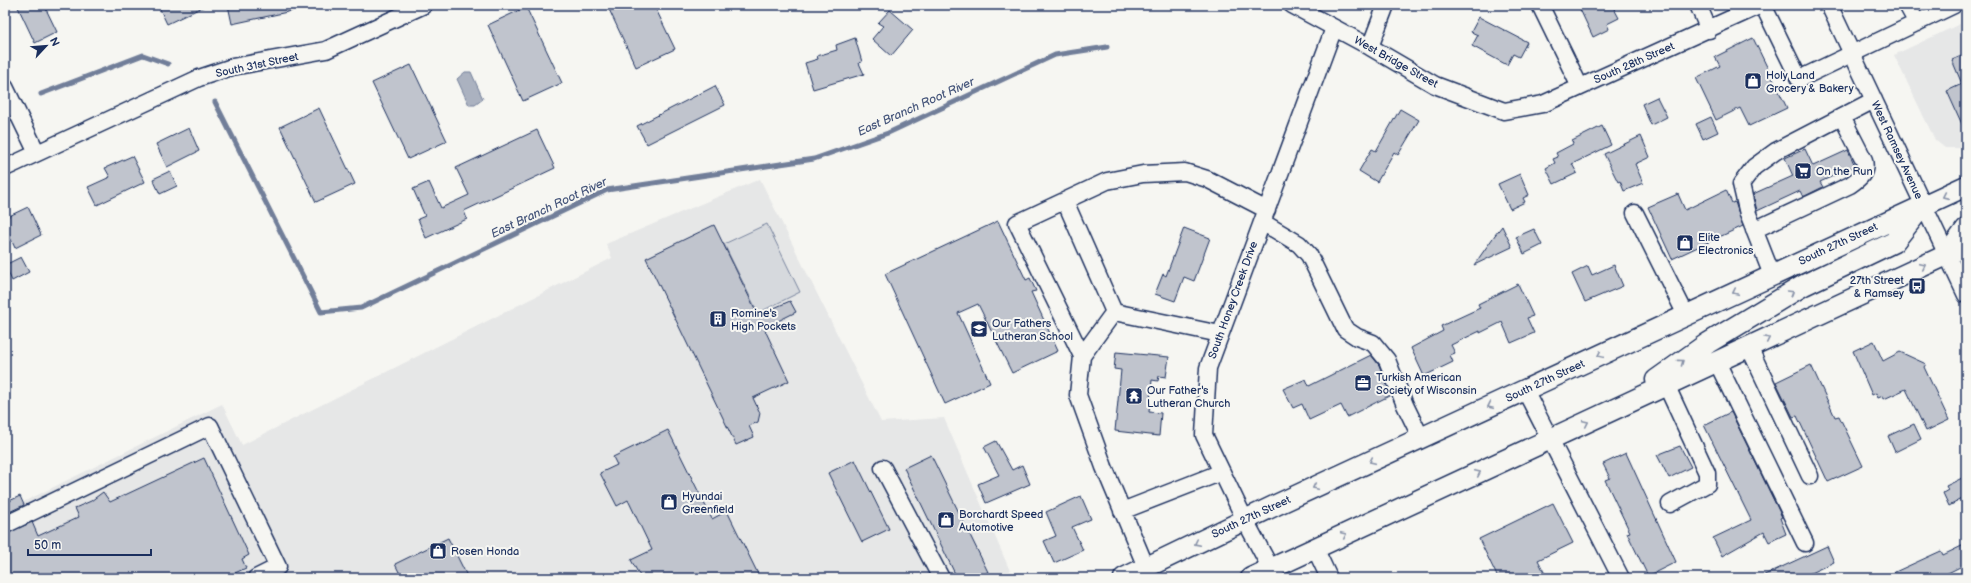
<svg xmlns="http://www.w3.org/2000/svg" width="1971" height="583" font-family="'Balsamiq Sans',sans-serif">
<rect width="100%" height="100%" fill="#f6f6f2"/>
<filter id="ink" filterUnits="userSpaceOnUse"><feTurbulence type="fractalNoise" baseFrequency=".025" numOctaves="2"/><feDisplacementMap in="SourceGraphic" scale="8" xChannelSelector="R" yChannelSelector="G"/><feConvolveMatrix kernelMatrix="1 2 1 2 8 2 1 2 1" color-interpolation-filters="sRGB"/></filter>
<g filter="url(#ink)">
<path fill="#e6e7e7" d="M1966,21V146L1961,148H1945L1935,140L1894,55Z
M760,179L881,422L944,418L1013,578H5V511L222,404L242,445L612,258L606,244Z"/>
<path fill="#d6d9dd" stroke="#78849e" d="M767,224L800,292L758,313L724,244Z"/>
<path fill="#abb2c0" stroke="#717e99" d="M465,72H471L483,99L475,105H469L457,79Z"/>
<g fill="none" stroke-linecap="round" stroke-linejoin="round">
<path stroke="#717e99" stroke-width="5" d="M41,94L143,55L168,64
M215,102L321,312L361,308L607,190L814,159L888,133L1055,55L1107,47"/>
</g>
<path fill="#c0c4cd" stroke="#1b2f5e" d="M17,5H44L57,32L35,43Z
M158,5H207L167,24Z
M228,5H291L292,11L232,24Z
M607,5H654L675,49L636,67Z
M1578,5H1612L1619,18L1607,24L1609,29L1593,37Z
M526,7L562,83L523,101L488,25Z
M890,10L913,30L891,56L872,39L883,26L878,23Z
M1479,17L1527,42L1519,57L1513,54L1507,65L1472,46L1478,35L1471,32Z
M855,38L862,62L859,63L864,74L813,89L805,63L818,59L817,56L837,50L836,45Z
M1753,38L1787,108L1749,126L1740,108L1716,120L1696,78L1720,66L1715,57Z
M1966,54V133L1947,91L1962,84L1952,60Z
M411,65L447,141L408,159L372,83Z
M715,86L725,105L647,144L637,126Z
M1657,97L1667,117L1651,125L1642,104Z
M319,108L355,184L316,202L280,127Z
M1400,109L1419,120L1398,155L1394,152L1377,182L1359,171L1372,149L1376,151Z
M1711,117L1718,132L1703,139L1696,124Z
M1602,126L1611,145L1572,164L1577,173L1554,184L1546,168L1555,163L1553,159L1558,157L1556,153L1573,144L1572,141Z
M189,128L199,151L167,167L156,144Z
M537,130L555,168L464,211L467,219L426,238L418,219L425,216L413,189L429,182L441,208L469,195L456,168Z
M1641,136L1650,157L1635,164L1643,183L1624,191L1620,181L1618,182L1604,154Z
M1805,149L1813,166L1848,150L1855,166L1820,182L1823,187L1803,197L1800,191L1757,211L1753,194L1793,176L1785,158Z
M132,156L145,182L97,205L88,187L110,177L105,168Z
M170,171L177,186L160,194L153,179Z
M1520,174L1529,195L1523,198L1525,202L1510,209L1498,184Z
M1726,190L1732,203L1735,202L1743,226L1672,259L1648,207L1678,194L1685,210Z
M28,207L41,235L15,248L5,226V218Z
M998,221L1026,280L1030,278L1036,291L1031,292L1058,351L1012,373L978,304L958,313L990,383L945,404L885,274Z
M714,225L758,315L790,301L796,312L764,328L789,381L753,398L760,413L758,422L749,426L754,437L736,445L646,258Z
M1502,226L1512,247L1474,265L1495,235Z
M1184,228L1210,238L1194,281L1184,277L1175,301L1155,294L1163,274L1166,276Z
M1534,229L1542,245L1524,254L1516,237Z
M21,257L29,272L12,281L5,265Z
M1614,265L1623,286L1585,302L1572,274L1588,266L1592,275Z
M1518,284L1533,316L1527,318L1534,333L1511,343L1502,322L1480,333V331L1451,345L1455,353L1450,355L1453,362L1424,376L1411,348L1443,331L1441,326L1480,308L1478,304Z
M1874,341L1883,361L1900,352L1926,364L1924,367L1949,420L1926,431L1906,389L1884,399L1883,396L1878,398L1876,393L1872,395L1853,351Z
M1116,352L1169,357L1166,377L1159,376L1158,381L1152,380L1149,412L1161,413L1159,436L1115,431L1121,370L1114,369Z
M1371,355L1379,365L1391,395L1347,417L1341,405L1309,420L1302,404L1293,408L1283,389L1306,379L1309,386Z
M1811,365L1835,417L1839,416L1863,466L1828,482L1797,416L1793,417L1776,382Z
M1731,412L1782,517L1780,518L1786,534L1769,542L1764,532L1722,556L1713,538L1751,520L1704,425Z
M1914,424L1921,439L1895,452L1888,436Z
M668,430L712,519L727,511L760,578H641L631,560L652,550L628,500L617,506L600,473L617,465L613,457Z
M996,441L1012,470L1022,465L1030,484L986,503L978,484L999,475L984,447Z
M1680,446L1691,467L1669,478L1657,455Z
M1626,453L1676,562L1648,576L1627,533L1630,532L1605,480L1610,478L1603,464Z
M931,455L988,572L977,578H957L904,468Z
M204,458L249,555L242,559L246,568L224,578H5V534L32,522L38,536L79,517L75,508L91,501L103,492L110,502Z
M855,460L889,529L862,542L828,473Z
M1966,476V497L1949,506L1943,493L1948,490L1946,486Z
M20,496L24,505L5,514V503Z
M1081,496L1091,519L1072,527L1083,550L1054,563L1044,541L1056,536L1046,512Z
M1553,503L1573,543L1538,560L1547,578H1498L1479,539Z
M448,538L468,578H402L395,564Z
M1966,544V564L1938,578H1882L1941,551L1943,555Z
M1827,546L1834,562L1800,578H1758Z"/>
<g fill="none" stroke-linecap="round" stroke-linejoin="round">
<g stroke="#1b2f5e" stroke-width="19">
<path id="minor" d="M1292,5L1370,47L1435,85L1504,111L1543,104L1761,5
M1540,5L1580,87
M1698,5L1709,30
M1763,5L1799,79L1954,5
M1829,5L1966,295
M1907,5L1917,23
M1370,47L1386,5
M5,87L37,153
M5,168L199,78L232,67L326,50L424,5
M1065,201L1114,312
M1635,213L1686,315
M1262,222L1299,244L1309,255L1345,329L1357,337L1373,343L1387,360L1405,405L1421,438
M1754,230L1850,185C1860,178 1867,173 1864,160L1842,117
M1772,275L1748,214L1741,184L1754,167L1776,151L1874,100
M1749,347L1810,476
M1082,356L1017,223L1107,181L1143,174L1185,172L1207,179L1267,210
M1717,362L1805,543
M1662,376L1707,473V484L1670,504
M1525,390L1621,578
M883,468L941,578
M1122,511L1222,472
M5,525L210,426L278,567L256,578
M1315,548L1329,578
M1146,567L1104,467L1078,395L1082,356L1114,312L1220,334
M1271,569L1245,520L1204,435L1208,368L1334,28"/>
</g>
<g stroke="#1b2f5e" stroke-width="23">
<path id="major" d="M1947,255L1966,229
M1656,380L1708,343L1804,285L1894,242L1920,209
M1124,578L1276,505L1966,186
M1251,578L1966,246"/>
</g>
<use href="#minor" stroke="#f6f6f2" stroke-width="16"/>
<use href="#major" stroke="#f6f6f2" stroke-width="20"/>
</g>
<defs><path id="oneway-chevron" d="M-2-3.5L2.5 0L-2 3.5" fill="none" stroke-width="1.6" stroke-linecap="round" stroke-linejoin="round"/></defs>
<g stroke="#8892a8">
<use href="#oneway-chevron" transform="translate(1945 196) rotate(156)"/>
<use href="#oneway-chevron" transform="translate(1923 266) rotate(-25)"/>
<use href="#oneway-chevron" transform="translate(1735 292) rotate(155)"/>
<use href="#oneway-chevron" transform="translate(1791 293) rotate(-31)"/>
<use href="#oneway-chevron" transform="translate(1767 339) rotate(-25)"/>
<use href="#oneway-chevron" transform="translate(1600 355) rotate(155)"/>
<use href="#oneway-chevron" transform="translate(1681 362) rotate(-36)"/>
<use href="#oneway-chevron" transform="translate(1490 406) rotate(155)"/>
<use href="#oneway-chevron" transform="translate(1586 423) rotate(-25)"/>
<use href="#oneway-chevron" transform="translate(1372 461) rotate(155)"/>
<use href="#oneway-chevron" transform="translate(1478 473) rotate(-25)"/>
<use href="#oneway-chevron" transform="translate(1315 487) rotate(155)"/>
<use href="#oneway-chevron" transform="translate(1344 535) rotate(-25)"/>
<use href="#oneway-chevron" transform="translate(1197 543) rotate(154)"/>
</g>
</g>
<defs>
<g id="shop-square" transform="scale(0.9)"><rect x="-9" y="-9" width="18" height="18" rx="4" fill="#1b2f5e" stroke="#f6f6f2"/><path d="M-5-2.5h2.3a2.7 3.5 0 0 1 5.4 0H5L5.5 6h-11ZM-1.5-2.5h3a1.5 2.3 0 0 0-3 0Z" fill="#fff"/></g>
<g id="supermarket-square" transform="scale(0.9)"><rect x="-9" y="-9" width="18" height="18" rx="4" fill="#1b2f5e" stroke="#f6f6f2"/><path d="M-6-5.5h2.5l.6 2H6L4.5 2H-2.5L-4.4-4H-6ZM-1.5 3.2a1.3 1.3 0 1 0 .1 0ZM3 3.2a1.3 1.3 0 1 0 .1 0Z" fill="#fff"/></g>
<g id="bus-square" transform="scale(0.9)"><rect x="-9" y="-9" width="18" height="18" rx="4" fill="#1b2f5e" stroke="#f6f6f2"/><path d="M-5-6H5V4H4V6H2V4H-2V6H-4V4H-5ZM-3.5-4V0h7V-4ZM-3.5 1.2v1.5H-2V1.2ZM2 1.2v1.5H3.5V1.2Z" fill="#fff"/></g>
<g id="building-square" transform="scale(0.9)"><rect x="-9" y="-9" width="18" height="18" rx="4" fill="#1b2f5e" stroke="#f6f6f2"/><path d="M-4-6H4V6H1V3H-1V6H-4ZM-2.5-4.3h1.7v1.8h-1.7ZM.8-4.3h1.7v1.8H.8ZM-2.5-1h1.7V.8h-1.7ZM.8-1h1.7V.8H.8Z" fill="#fff"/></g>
<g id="school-square" transform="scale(0.9)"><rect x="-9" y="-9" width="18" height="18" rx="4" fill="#1b2f5e" stroke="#f6f6f2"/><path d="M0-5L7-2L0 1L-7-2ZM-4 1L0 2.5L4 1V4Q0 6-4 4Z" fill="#fff"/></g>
<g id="office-square" transform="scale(0.9)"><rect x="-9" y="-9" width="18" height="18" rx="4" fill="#1b2f5e" stroke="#f6f6f2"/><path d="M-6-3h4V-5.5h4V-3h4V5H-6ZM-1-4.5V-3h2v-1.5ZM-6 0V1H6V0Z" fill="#fff"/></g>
<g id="temple-square" transform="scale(0.9)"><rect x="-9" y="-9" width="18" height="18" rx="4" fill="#1b2f5e" stroke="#f6f6f2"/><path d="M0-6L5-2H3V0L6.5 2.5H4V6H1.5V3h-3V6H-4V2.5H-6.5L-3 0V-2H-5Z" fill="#fff"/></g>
</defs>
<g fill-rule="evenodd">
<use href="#shop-square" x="1753" y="81"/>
<use href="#supermarket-square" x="1803" y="171"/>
<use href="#shop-square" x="1685" y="243"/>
<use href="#bus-square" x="1917" y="286"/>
<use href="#building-square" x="718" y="319"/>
<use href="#school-square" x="979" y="329"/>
<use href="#office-square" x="1363" y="383"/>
<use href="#temple-square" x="1134" y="396"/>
<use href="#shop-square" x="669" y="502"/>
<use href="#shop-square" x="946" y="520"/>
<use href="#shop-square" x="438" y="551"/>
</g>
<g text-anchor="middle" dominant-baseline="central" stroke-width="4" stroke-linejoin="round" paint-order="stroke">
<g font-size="11" fill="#1b2f5e" stroke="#f6f6f2">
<text transform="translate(1396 62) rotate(29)">West Bridge Street</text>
<text transform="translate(1634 63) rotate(-24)">South 28th Street</text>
<text transform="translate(257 65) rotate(-12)">South 31st Street</text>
<text transform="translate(1897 150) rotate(65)">West Ramsey Avenue</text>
<text transform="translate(1838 244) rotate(-25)">South 27th Street</text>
<text transform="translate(1233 300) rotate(-70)">South Honey Creek Drive</text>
<text transform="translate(1545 381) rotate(-25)">South 27th Street</text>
<text transform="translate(1251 517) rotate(-25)">South 27th Street</text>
</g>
<g font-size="11" fill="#1b2f5e" stroke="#f6f6f2" text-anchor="start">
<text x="1766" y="75">Holy Land<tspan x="1766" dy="13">Grocery &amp; Bakery</tspan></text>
<text x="1816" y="171">On the Run</text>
<text x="1698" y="237">Elite<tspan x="1698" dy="13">Electronics</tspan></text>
<text x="1904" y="280" text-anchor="end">27th Street<tspan x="1904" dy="13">&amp; Ramsey</tspan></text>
<text x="731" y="313">Romine's<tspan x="731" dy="13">High Pockets</tspan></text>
<text x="992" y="323">Our Fathers<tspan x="992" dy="13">Lutheran School</tspan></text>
<text x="1376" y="377">Turkish American<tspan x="1376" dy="13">Society of Wisconsin</tspan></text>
<text x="1147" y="390">Our Father's<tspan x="1147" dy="13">Lutheran Church</tspan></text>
<text x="682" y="496">Hyundai<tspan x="682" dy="13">Greenfield</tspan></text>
<text x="959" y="514">Borchardt Speed<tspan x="959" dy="13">Automotive</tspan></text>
<text x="451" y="551">Rosen Honda</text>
</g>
<g font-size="12" font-style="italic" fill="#46567b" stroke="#f6f6f2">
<text transform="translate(916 107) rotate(-24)">East Branch Root River</text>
<text transform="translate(549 208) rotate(-25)">East Branch Root River</text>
</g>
</g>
<rect width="1971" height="583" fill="none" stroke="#f6f6f2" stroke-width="20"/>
<rect x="10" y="10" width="1951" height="563" fill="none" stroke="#1b2f5e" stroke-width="1.5" filter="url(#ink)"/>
<g transform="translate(46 46) rotate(64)" stroke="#f6f6f2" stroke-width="3" paint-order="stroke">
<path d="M0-3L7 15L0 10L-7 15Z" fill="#1b2f5e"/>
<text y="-6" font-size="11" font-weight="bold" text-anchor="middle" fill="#1b2f5e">N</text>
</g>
<path d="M28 549v6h123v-6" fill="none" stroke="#1b2f5e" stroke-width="2"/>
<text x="34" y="549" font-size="12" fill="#1b2f5e" stroke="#f6f6f2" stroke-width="3" paint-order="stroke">50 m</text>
</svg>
